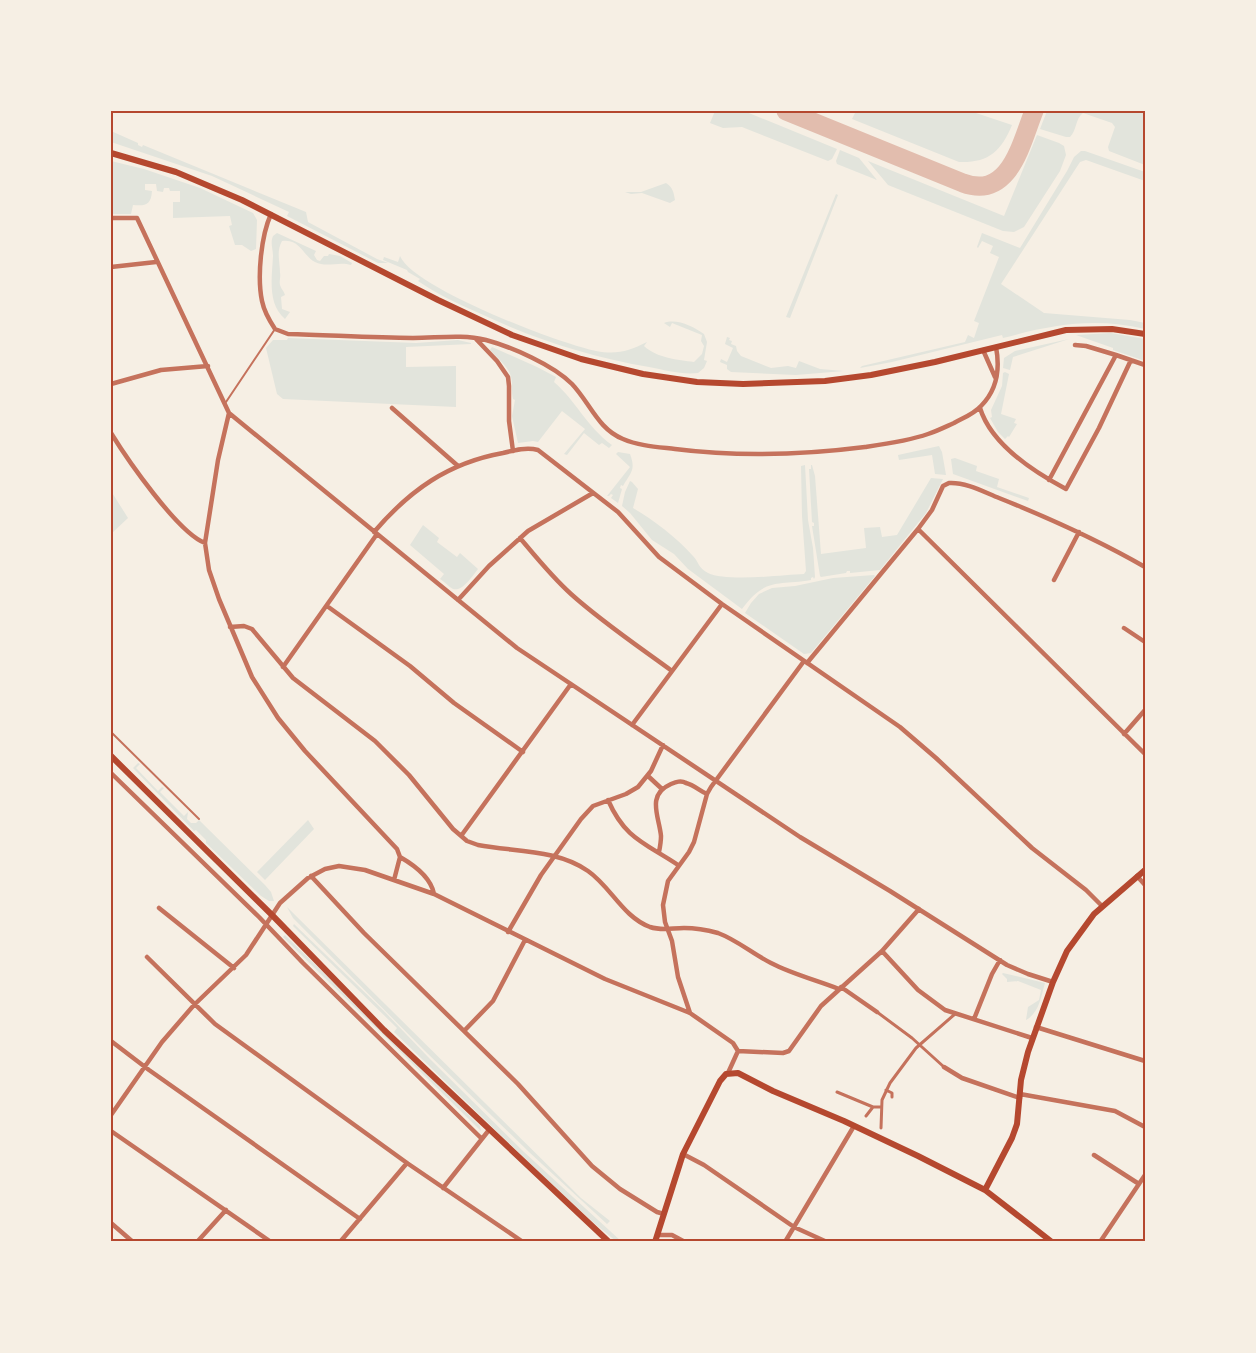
<svg xmlns="http://www.w3.org/2000/svg" width="1256" height="1353" font-family="'Varela Round',sans-serif">
<rect width="100%" height="100%" fill="#f6efe4"/>
<path fill="#e2e4dc" d="M715,111H744L837,149L832,159L828,161L742,127L723,128L710,123Z
M856,111H970L1012,125C1001,152 988,163 959,162L852,119Z
M1047,111H1145V165L1109,151L1108,147L1115,127L1112,123L1083,113C1075,119 1077,130 1070,137H1066L1040,129Z
M111,131L138,143V145L142,147L143,145L306,212L308,222L377,259L388,263H378L287,216L289,212L212,176L111,142Z
M1037,135L1059,143L1064,146L1066,155L1060,171L1024,227L1014,232L1003,231L888,185L868,161L1004,216Z
M840,150L859,158L877,180L837,164L836,161Z
M1081,151H1085L1145,172V181L1086,160L1080,162L1001,284L1044,313L1130,320L1145,323V329C1094,317 1052,325 1003,338L1002,335L892,362L860,368L862,366L965,342L968,335L974,338L979,323L974,321L999,257L990,253L993,246L982,241L978,248L977,247L982,233L1020,248L1067,171L1074,157Z
M111,161L144,169L200,188L253,213L257,220L256,249L251,251L242,245H235L229,226L232,225L230,216L173,218V202H180V191H170L169,188H164L163,192L157,191L156,184H145V190L152,191C151,205 146,206 133,205L131,214H111Z
M666,183C673,187 674,194 675,200L670,203L642,193L631,194L625,192H641Z
M836,194L838,195L790,318L786,317Z
M277,233L316,251L314,255L317,260L320,261L324,256H328L329,254L340,256L352,263L351,265C339,261 327,268 315,262C303,256 300,238 282,241C276,252 280,261 280,273C281,276 279,281 280,285C281,289 284,291 285,295L281,297L282,309L290,312L285,319C267,304 272,277 273,256C273,249 270,243 273,236Z
M400,256C413,288 560,344 596,351C617,355 629,351 647,342L644,346C657,358 678,360 694,362L702,354L704,346L701,341L702,335L672,323L670,327L664,323C676,318 693,326 704,334L707,342L704,360L707,361L704,368L698,373C682,375 665,370 649,367C590,357 534,339 479,313C458,304 437,294 418,281L420,279L408,272L407,270L383,260L384,257L398,262Z
M1111,333L1145,339V361L1113,350V348L1076,335Z
M727,337L730,338L729,340L732,341L731,344L736,346L737,351L741,356L771,368L788,366L796,368L799,361L820,369L844,371L796,375L731,372L727,369V365L720,362L721,359L727,362L733,348L725,344Z
M288,338L416,343L458,340L471,343V344L406,347V367L456,366V407L283,399L277,394L266,348L273,340H287Z
M1069,339L1013,357L1010,370L1003,368L1004,358L1015,351Z
M492,347L537,367L556,377L554,382C577,402 586,426 612,445L609,448L602,443L599,445L584,433L567,455L564,454L585,429L562,411L538,442L533,441L518,443L512,416L515,400L513,399C511,392 513,384 511,377C509,367 497,358 490,350Z
M1005,372L1009,374L1001,414L1016,419L1014,423L1017,424L1009,437L1008,436L1005,439L998,432L990,418L992,417L991,410L1002,386L1003,373Z
M939,446L942,452L946,475L935,474L932,455L899,460L898,455Z
M618,452L630,454C636,470 631,472 623,486L621,485L620,488L622,489L618,503L611,498L613,495L611,494L609,496H607L630,467L616,454Z
M955,458L977,466L976,471L999,479L997,487L1029,498L1028,501L953,474L951,459Z
M805,465L808,520L813,548L815,577L814,579L813,577L811,578V580C776,586 766,577 742,609L688,569L674,554L652,540L630,513L622,506L625,492L630,481L632,482L638,489L633,508C655,521 676,537 693,556C699,562 698,568 708,573C727,582 781,575 804,574L806,571L802,516L801,466Z
M811,465H812L815,476L821,554L866,548L864,528L880,527L882,537L897,535L931,478L943,479L926,513L880,570L850,573V571H847L846,573L821,577L820,576L812,526H814V523L812,522L809,469H811Z
M111,491L128,518L111,534Z
M423,525L439,538L437,542L457,557L460,553L478,569C473,575 463,592 453,589C449,587 444,581 440,579L444,574L410,545Z
M874,575L875,576L811,653L804,654L745,613L751,603L759,594L772,588L795,586L833,578Z
M138,763L140,764L136,768L158,791L162,787L164,788L160,792L184,816L188,812L187,819L191,823H196L199,820L265,885L271,892L274,901H269L261,896L206,843V840L196,830L194,831L133,768Z
M308,820L314,829L265,880L257,872Z
M287,907L581,1198L610,1221L607,1224L529,1152L426,1052L293,918Z
M294,924L383,1010L430,1059L524,1152L622,1242H617L594,1223L539,1172L394,1032L397,1028L293,926Z
M285,935L480,1126L481,1131L283,937Z
M1003,973L1045,983C1041,997 1039,1013 1026,1020L1028,1007L1039,1000L1041,990L1018,981L1007,982V979L1002,974Z"/>
<g fill="none" stroke-linecap="round" stroke-linejoin="round">
<path stroke="#e2bdae" stroke-width="19" d="M786,111L963,183C1010,200 1021,143 1034,111"/>
<path stroke="#c5725c" stroke-width="2" d="M226,402L275,329
M111,732L199,819"/>
<path stroke="#c5725c" stroke-width="3" d="M877,1012L912,1038L944,1067
M886,1090L892,1093V1097
M837,1092L873,1107
M866,1116L873,1107H881
M881,1128L882,1100L890,1083L916,1048L955,1014"/>
<path stroke="#c5725c" stroke-width="4.5" d="M271,214C261,236 257,277 262,301C264,311 269,320 275,329L288,334C330,335 372,338 413,338C438,338 462,334 486,340C512,347 553,365 572,384C590,403 598,429 623,439C639,446 658,447 675,449C738,457 802,455 865,447C886,444 908,441 928,434C937,431 945,427 954,423C963,418 974,414 981,406C997,390 1000,368 996,347
M111,218H137L229,413L517,648L800,837L890,891L1007,965L1028,974L1053,982
M111,267L156,262
M476,339L497,361L508,377L509,386V421L513,451
M1075,345L1086,346L1116,355
M983,350L995,377
M111,384L161,370L208,366
M392,408L458,466
M980,408C991,444 1034,472 1066,489L1099,428L1131,360
M229,413L218,460L205,543L209,570L219,599L252,677L278,718L305,751L397,849L400,857L394,880
M111,433C127,459 178,533 205,543
M1049,480L1116,355L1145,365
M918,529L1145,754
M374,532C410,490 448,463 503,453C515,450 527,447 538,450L618,512L659,557L722,604L900,727L936,758L1032,848L1086,890L1102,906
M520,538C536,557 552,577 571,594C602,622 638,646 672,671
M1054,580L1079,532
M458,600L489,566L528,531L593,493
M327,606L410,666L454,703L523,752
M230,627L244,626L252,629L293,678L375,741L409,775L453,829L467,841L478,845C514,852 557,849 588,871C611,887 623,917 650,927C662,931 672,928 684,928C695,928 707,930 718,933C737,940 753,954 771,963C792,974 816,980 839,989
M1124,628L1145,642
M807,663L918,529L932,510L943,486L949,483C966,482 984,492 999,498C1049,518 1098,540 1145,567
M283,667L377,534
M632,725L722,604
M1124,734L1145,710
M111,773L259,917L303,963L482,1139
M648,776L662,789
M608,800C625,839 645,843 678,865
M461,836L571,684
M659,852C660,847 661,842 661,836C659,816 646,795 671,784C676,782 681,780 686,783C694,785 700,791 707,794
M400,857C414,865 431,878 434,894
M311,876L364,933L518,1084L592,1166L620,1189L657,1212L664,1214
M1137,876L1145,885
M159,908L234,968
M508,932L541,875L581,819L593,806L626,794L638,787L651,771L663,745
M882,951L918,990L945,1010L1032,1038
M147,957L215,1024L407,1163L523,1242
M841,987L877,1012
M690,1013L678,977L672,941L665,922L663,905L668,881L689,852L694,842L707,794L711,787L804,661
M974,1019L992,974L1000,960
M1036,1027L1145,1061
M464,1031L493,1001L525,940
M111,1041L149,1070L360,1219
M738,1051L783,1053L789,1051L821,1006L882,951L919,909
M944,1067L962,1078L1020,1098
M1020,1094L1115,1111L1145,1127
M111,1115L162,1042L194,1005L246,955L280,903L308,878L325,869L339,866L365,870L434,894L605,979L690,1013L733,1043L738,1051L728,1073
M111,1131L271,1242
M683,1154L704,1165L794,1227L827,1242
M1094,1155L1139,1184
M443,1188L489,1130
M111,1223L133,1242
M657,1235H672L685,1242
M197,1242L226,1210
M340,1242L407,1163
M785,1242L854,1126
M1100,1242L1145,1175"/>
<path stroke="#b5482f" stroke-width="6" d="M111,153L176,172L242,200L438,300L512,335L581,359L643,374L697,382L743,384L825,381L871,375L935,362L1066,330L1112,329L1145,334
M111,756L272,915L384,1030L609,1242
M985,1190L1012,1138L1017,1124L1021,1080L1028,1052L1053,982L1067,951L1094,914L1145,870
M655,1242L683,1154L720,1081L726,1074L738,1073L773,1091L844,1121L918,1156L985,1190L1052,1242"/>
</g>
<rect width="1256" height="1353" fill="none" stroke="#f6efe4" stroke-width="225"/>
<rect x="112" y="112" width="1032" height="1128" fill="none" stroke="#b5482f" stroke-width="2"/>
</svg>
